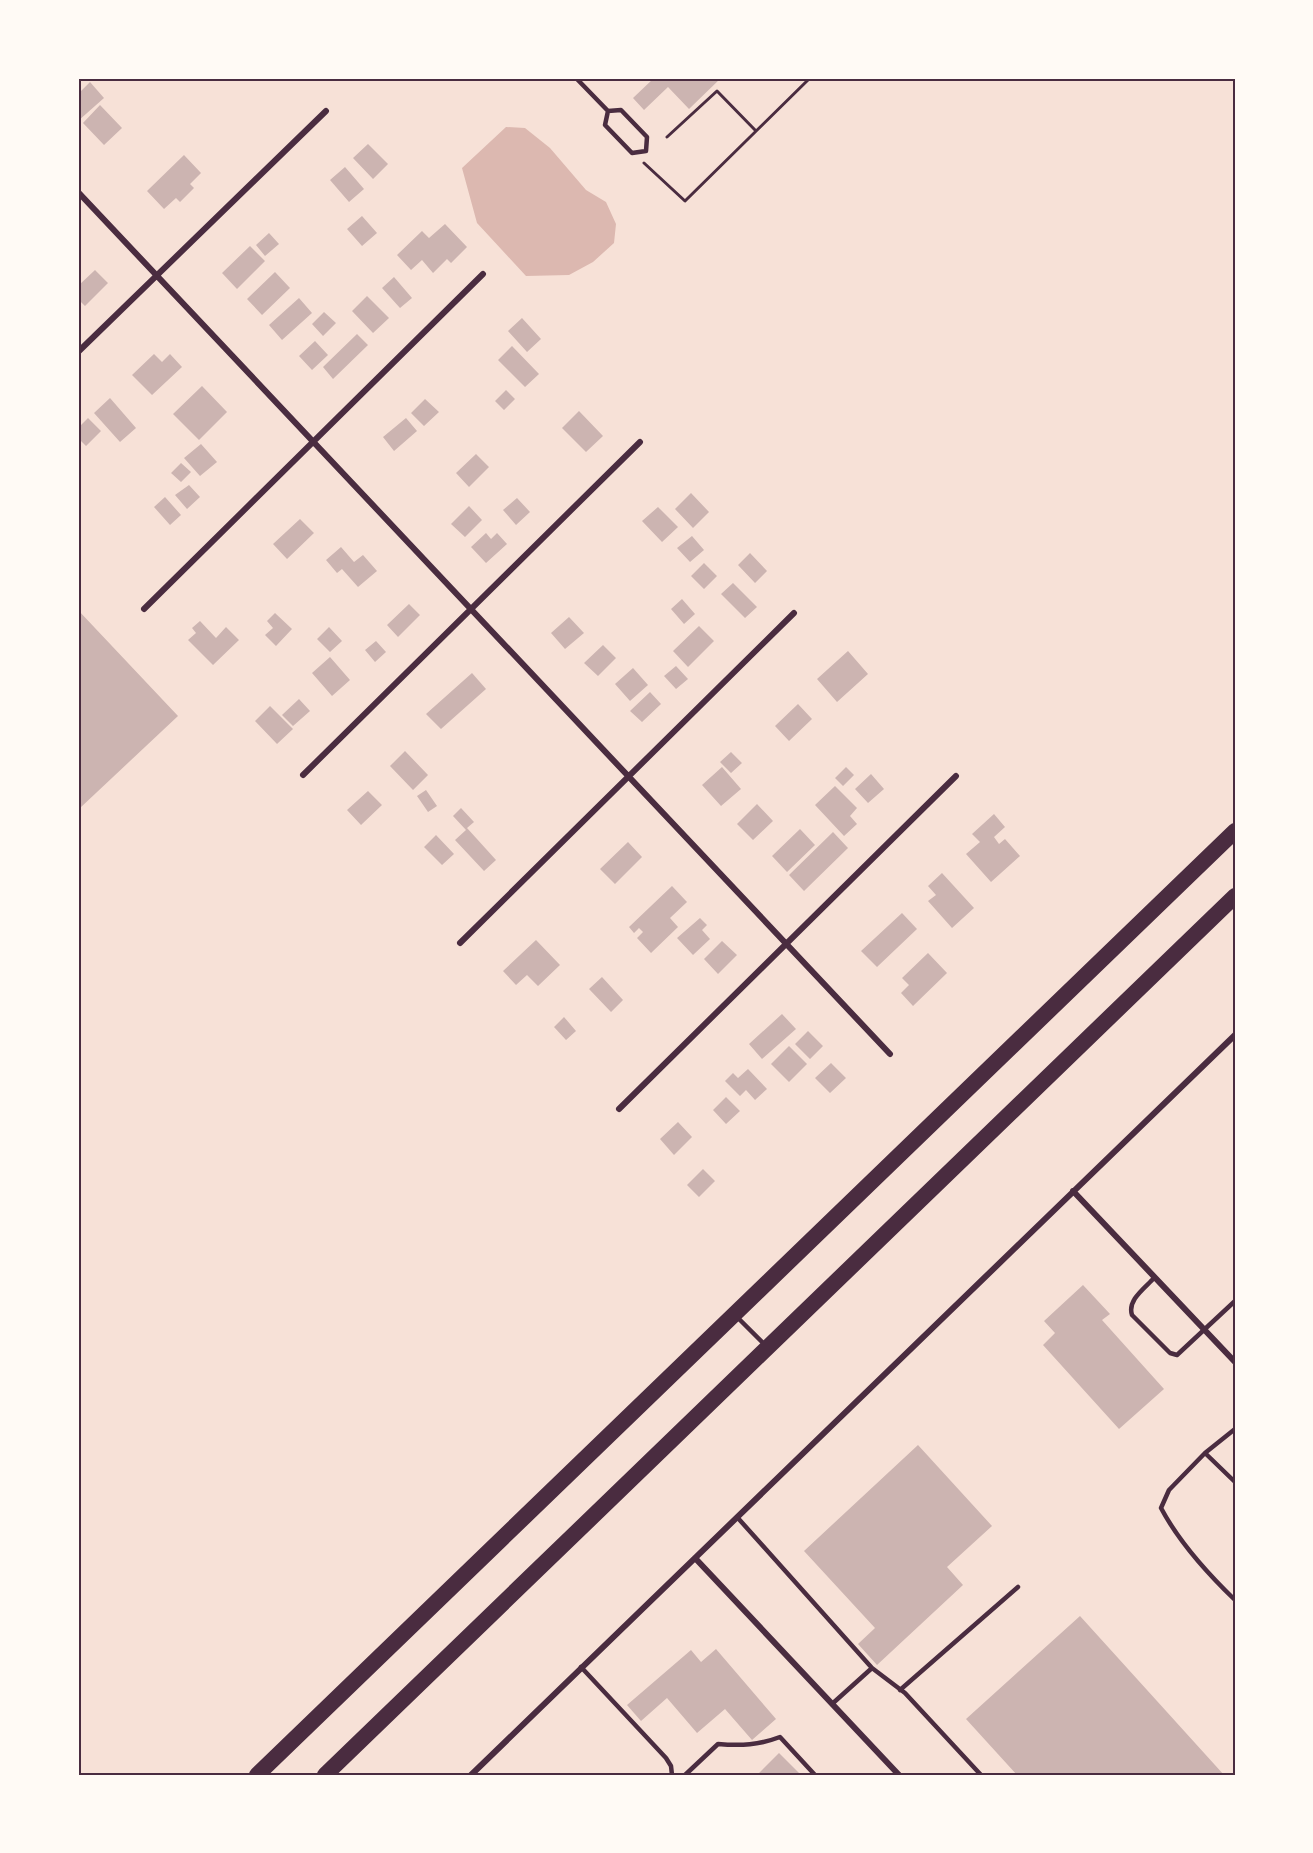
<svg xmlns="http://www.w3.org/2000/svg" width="1313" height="1853" font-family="Overpass,sans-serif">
<rect width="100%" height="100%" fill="#f7e1d7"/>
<path fill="#dcb8b0" d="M506,127L525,128L550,148L586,190L606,202L616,224L614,243L593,262L569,275L526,276L477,223L462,168Z"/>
<path fill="#ccb4b1" d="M654,78H721L689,109L668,87L644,110L633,98Z
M90,82L104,98L78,121V94Z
M100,105L122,128L104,145L83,123Z
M368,144L388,164L373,179L353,158Z
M184,155L201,173L190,184L194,188L180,202L176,198L164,209L147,191Z
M345,167L364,189L349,202L330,180Z
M362,216L377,233L362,246L347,229Z
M445,224L467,247L451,263L447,259L433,273L422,260L411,270L397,255L422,231L429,238Z
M269,233L279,244L265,256L256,245Z
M250,246L265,261L237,289L222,273Z
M95,270L108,283L85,306L78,299V286Z
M275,272L290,288L262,315L247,299Z
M394,277L412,298L400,308L382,288Z
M367,296L389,318L373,333L352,311Z
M299,298L312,313L282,340L269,325Z
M324,312L336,323L323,336L312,324Z
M522,318L541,339L527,352L508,331Z
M357,334L368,345L333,379L323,367Z
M315,341L328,355L312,370L299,356Z
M512,346L539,374L525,387L498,360Z
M154,354L162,362L170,354L182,367L152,395L132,375Z
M202,386L227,412L199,440L173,414Z
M506,390L515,399L504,410L495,401Z
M110,398L136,428L120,442L94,413Z
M425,399L439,412L424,426L411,413Z
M579,411L603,436L586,452L562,428Z
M88,418L101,431L86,446L78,438V428Z
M406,418L417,431L394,451L383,437Z
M201,444L217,462L200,476L184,458Z
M476,454L489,467L469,487L456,473Z
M181,463L191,472L181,482L171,473Z
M189,485L200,497L187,509L175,495Z
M691,493L709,512L693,528L675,509Z
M165,497L181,515L170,525L154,507Z
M517,498L530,512L516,525L503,510Z
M469,506L482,520L465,537L451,524Z
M658,507L678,527L662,542L642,521Z
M300,519L314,533L287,559L273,544Z
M486,533L491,539L497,533L507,544L486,563L471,547Z
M692,536L704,550L690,562L677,548Z
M341,547L354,562L363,555L377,571L358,587L342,569L337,573L326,560Z
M750,553L767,571L755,583L738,565Z
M704,563L717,576L704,589L691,576Z
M733,583L757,607L745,618L721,594Z
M682,599L695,614L684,624L671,609Z
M409,604L420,615L398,637L387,625Z
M78,610L178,716L80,808L78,806Z
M275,613L292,629L276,646L265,635L273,628L267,621Z
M569,617L584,633L565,649L551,633Z
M200,621L216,638L226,627L239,640L213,665L188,640L196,633L192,628Z
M699,626L714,641L688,667L673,651Z
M329,627L342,641L330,652L317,639Z
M376,641L386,652L375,662L365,650Z
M603,645L616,658L598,676L584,663Z
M848,651L868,674L837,702L817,679Z
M330,657L350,680L332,696L312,673Z
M676,666L688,679L676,689L664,676Z
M633,668L648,685L630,701L615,684Z
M472,673L486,689L441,729L426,714Z
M650,692L661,704L642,722L630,711Z
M299,699L310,711L293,726L282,715Z
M798,704L812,719L789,741L775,726Z
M270,706L293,729L277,744L255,721Z
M405,751L428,775L413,790L390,766Z
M731,752L742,763L731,773L720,762Z
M722,767L741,789L721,806L702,785Z
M846,767L854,775L843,786L835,778Z
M871,774L884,789L868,803L855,789Z
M835,786L857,808L850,816L857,824L844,836L815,805Z
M426,790L437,806L428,812L417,796Z
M368,791L382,805L361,825L347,810Z
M757,804L773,821L753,840L737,824Z
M461,808L474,822L467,828L496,860L484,871L455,840L466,830L453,816Z
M994,814L1005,827L994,837L999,844L1005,839L1020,856L991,882L966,854L980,842L972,834Z
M800,829L815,845L787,872L772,856Z
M833,832L848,848L804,891L789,875Z
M436,835L454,854L442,865L424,847Z
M628,842L642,857L615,884L600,869Z
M942,873L974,908L952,928L928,901L936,895L928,886Z
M672,886L687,902L670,918L678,927L651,953L637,938L643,932L639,928L634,933L629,927Z
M902,913L917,929L877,967L861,951Z
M700,918L707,925L702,930L710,939L693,955L677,938Z
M536,940L560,965L538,986L527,975L516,985L503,971Z
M722,941L737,955L718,974L704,959Z
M928,953L947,973L913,1006L901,993L909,985L902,978Z
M602,977L623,1000L611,1012L589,989Z
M782,1014L796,1029L762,1059L749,1044Z
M564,1017L576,1031L566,1040L554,1027Z
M808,1031L823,1046L810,1059L795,1044Z
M789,1046L807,1064L789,1082L771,1064Z
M831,1063L846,1078L830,1093L815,1078Z
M748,1069L767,1089L755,1100L746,1090L740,1096L725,1081L733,1073L738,1078Z
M726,1097L740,1111L726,1124L713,1110Z
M678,1122L692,1137L674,1155L660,1139Z
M703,1169L715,1181L699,1197L687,1185Z
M1083,1285L1110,1314L1102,1320L1164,1389L1119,1429L1043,1345L1055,1333L1044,1321Z
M918,1445L992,1526L947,1567L963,1585L877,1665L858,1644L875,1628L804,1551Z
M1080,1616L1224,1775H1017L966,1719Z
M716,1649L776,1719L752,1740L725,1709L697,1733L667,1698L641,1721L627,1705L691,1650L701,1662Z
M779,1753L801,1775H757Z"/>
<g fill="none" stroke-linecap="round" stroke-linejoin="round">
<path stroke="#4a2c40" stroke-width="3" d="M667,137L717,91L756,131
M644,163L685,201L810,78"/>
<path stroke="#4a2c40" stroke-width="4.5" d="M576,78L608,111
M621,110L647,137L646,151L632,153L605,125L608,111Z
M1154,1278C1145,1288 1127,1300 1132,1315L1170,1353L1177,1355L1235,1301
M736,1316L764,1344
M1235,1429L1205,1453L1235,1482
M1205,1453L1169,1490L1161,1508C1179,1542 1207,1573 1235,1600
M737,1517L872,1668L905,1693L981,1775
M581,1667L666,1758L671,1766L672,1775
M900,1690L1018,1587
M832,1704L872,1668
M685,1775L718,1744C741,1746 759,1745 780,1737L815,1775"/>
<path stroke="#4a2c40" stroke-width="6" d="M78,192L890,1054
M78,352L326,111
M144,609L483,274
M303,775L640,442
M460,943L794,613
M619,1109L956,776
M1073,1191L1235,1362
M695,1558L899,1775
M471,1775L1235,1035"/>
<path stroke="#4a2c40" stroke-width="16" d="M257,1775L1235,831
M325,1775L1235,896"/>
</g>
<rect width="1313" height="1853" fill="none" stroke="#fffaf5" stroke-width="159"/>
<rect x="80" y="80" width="1154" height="1694" fill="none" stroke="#4a2c40" stroke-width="2"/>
</svg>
